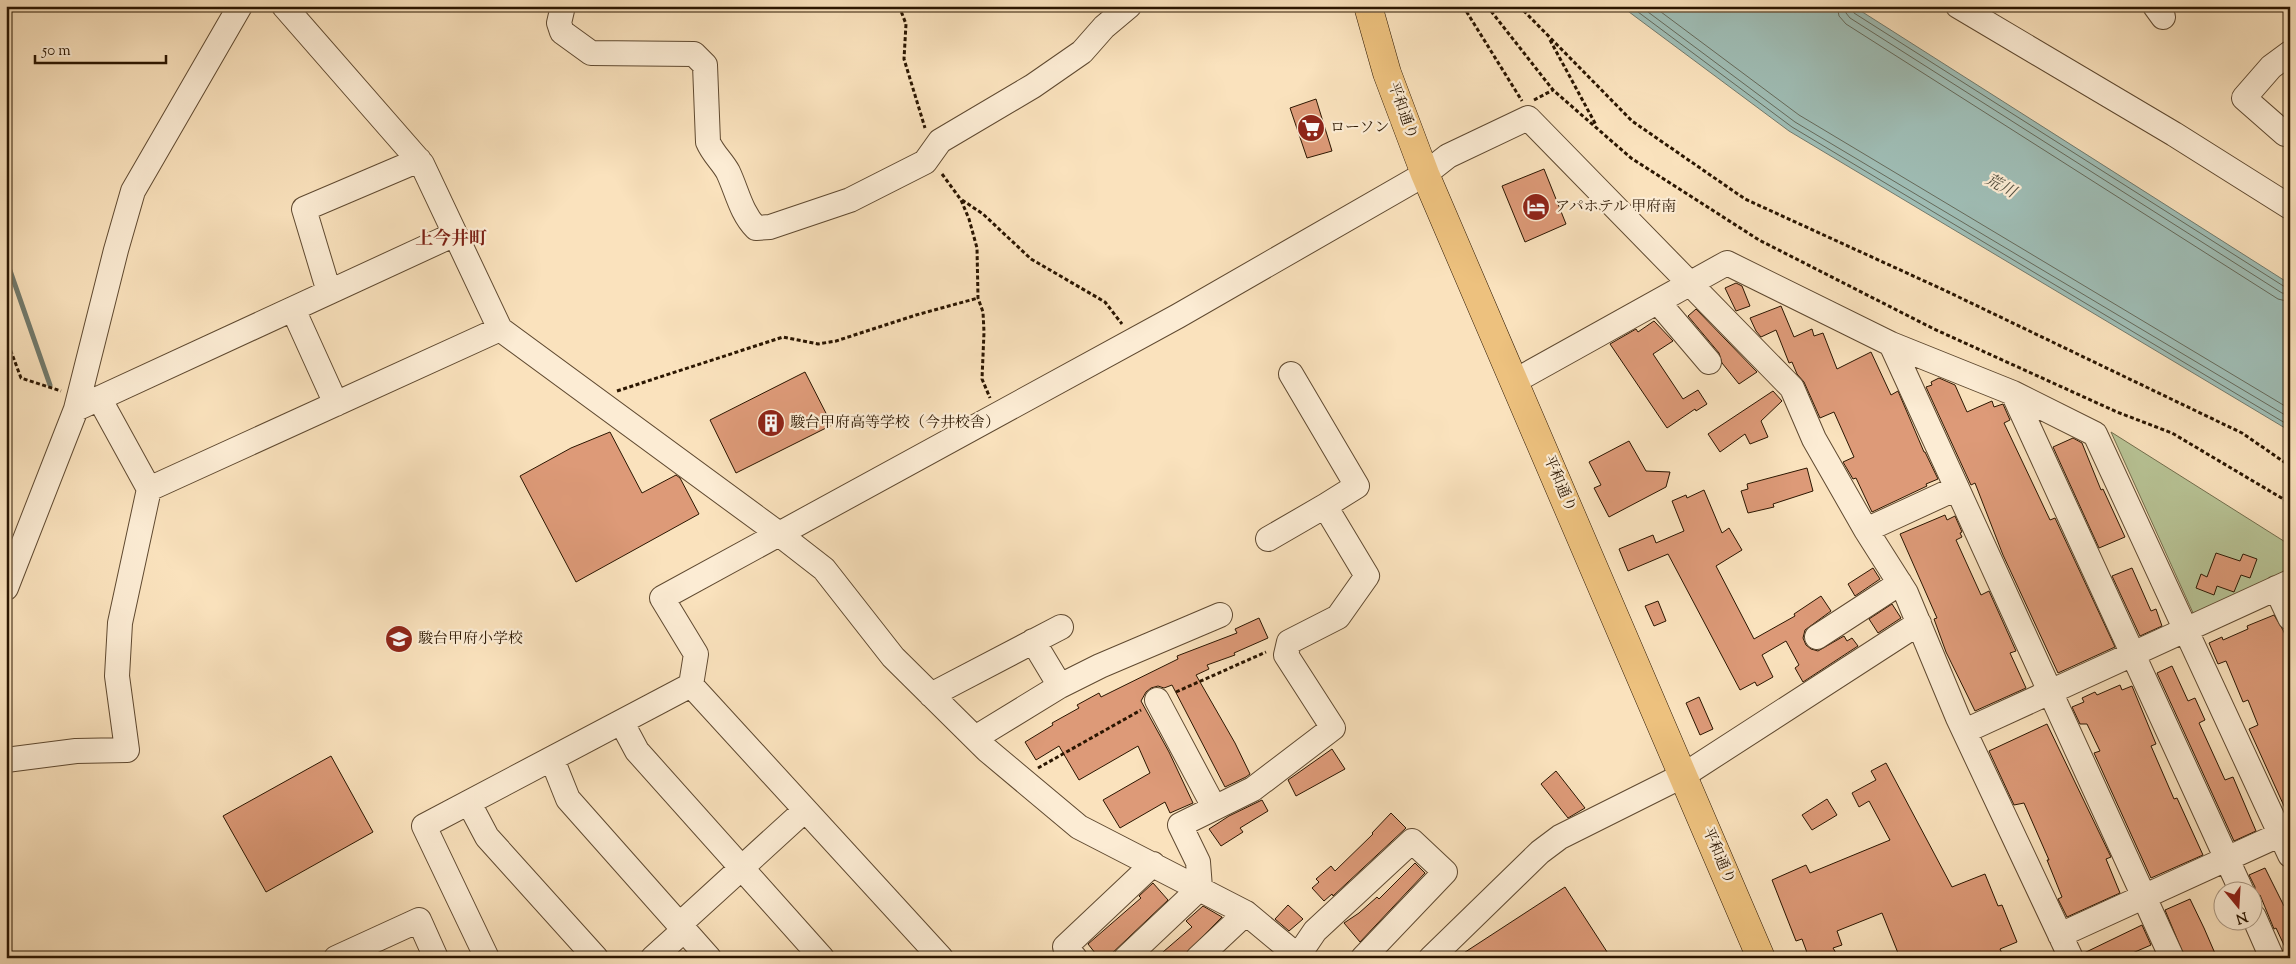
<svg xmlns="http://www.w3.org/2000/svg" width="2296" height="964" font-family="'Sorts Mill Goudy','Noto Serif JP',serif">
<rect width="100%" height="100%" fill="#fae2bd"/>
<filter id="stains"><feTurbulence type="fractalNoise" baseFrequency=".004" numOctaves="4"/><feColorMatrix values="0 0 0 0 .2 0 0 0 0 .09 0 0 0 0 .02 0 0 0 .5 -.17"/></filter>
<radialGradient id="worn" r=".72"><stop offset=".6" stop-color="#630" stop-opacity="0"/><stop offset="1" stop-color="#630" stop-opacity=".3"/></radialGradient>
<path fill="#b8c496" stroke="#726d4c" d="M2111,432L2290,545V572L2194,615Z"/>
<path fill="#9fbdb5" stroke="#717a6d" d="M1621,6H1853L2290,284V431L1789,131Z"/>
<g fill="none" stroke-linecap="round" stroke-linejoin="round">
<path stroke="#656a5b" stroke-width="1" d="M1630,6L1792,127L2290,426
M1640,6L1795,122L2290,418
M1653,6L1799,115L2290,409
M1837,6L1839,16L1846,24L2278,299L2290,302
M1845,6L1846,13L1850,18L2282,293L2290,294
M1851,6L1854,13L2285,287L2290,288"/>
<path stroke="#717a6d" stroke-width="5" d="M6,259L50,385"/>
</g>
<path fill="#dd9a78" stroke="#2b1601" d="M1316,99L1332,151L1307,158L1290,108Z
M1544,169L1566,224L1525,242L1502,186Z
M1736,283L1742,286L1750,306L1736,311L1725,288Z
M1781,306L1794,337L1812,329L1814,336L1823,333L1837,369L1871,352L1891,395L1898,391L1924,452H1925L1938,479L1926,484L1927,486L1872,512L1856,478L1853,479L1843,462L1854,457L1834,412L1820,418L1804,382L1797,374L1792,362L1789,363L1776,330L1761,337L1756,331L1750,318Z
M1696,309L1757,372L1739,384L1722,363L1719,353L1688,316Z
M1654,321L1673,341L1653,354L1683,399L1698,390L1707,404L1696,411L1695,409L1667,428L1610,344L1636,329L1638,332Z
M805,372L832,425L736,473L710,420Z
M1939,378L1955,385L1967,412L1992,401L1994,407L2003,404L2010,420L2004,423L2050,520L2055,518L2115,647L2058,673L2003,555L1975,483L1971,485L1926,387L1932,385L1931,382Z
M1773,391L1782,401L1761,421L1768,437L1750,444L1745,434L1720,452L1708,434Z
M610,432L642,493L676,475L680,478L699,514L576,582L520,476L571,448Z
M2073,438L2082,443L2101,490L2103,489L2125,537L2099,548L2053,447Z
M1629,441L1646,471L1670,472L1666,487L1609,517L1594,488L1601,485L1589,462Z
M1807,468L1813,491L1773,504L1774,507L1748,513L1741,491L1748,489L1747,484Z
M1704,490L1722,533L1729,528L1742,550L1716,566L1754,639L1795,616L1794,614L1821,596L1831,611L1805,630L1803,638L1806,645L1811,649L1818,651L1844,636L1847,641L1852,638L1858,646L1803,682L1795,668L1799,665L1786,641L1762,655L1773,677L1757,686L1755,682L1740,690L1668,554L1628,571L1619,549L1653,535L1656,543L1684,531L1672,501L1686,495L1687,498Z
M1945,515L1947,520L1955,516L1962,532L1960,533L1962,537L1956,540L1981,595L1989,591L2016,651L2010,653L2026,688L1975,711L1946,652L1934,619L1937,618L1900,534Z
M2216,553L2240,561L2243,554L2257,559L2250,578L2241,575L2234,592L2217,586L2214,595L2196,588L2201,574L2207,577Z
M1873,568L1880,579L1855,596L1848,584Z
M2132,568L2151,611L2156,609L2162,626L2140,636L2112,576Z
M1658,601L1666,621L1654,626L1645,606Z
M1892,604L1901,618L1878,633L1869,619Z
M2274,615L2283,630L2290,647L2289,817L2249,729L2258,725L2248,700L2243,702L2226,661L2218,664L2209,643L2222,637L2223,640L2248,629L2247,626Z
M1259,618L1268,638L1234,653L1235,655L1207,665L1209,669L1196,675L1235,743L1250,774L1246,777L1225,787L1172,685L1164,688L1158,686L1151,688L1146,692L1141,701L1169,752L1193,803L1170,813L1165,802L1120,828L1103,800L1150,773L1138,746L1079,780L1059,746L1036,760L1025,742L1053,725L1052,723L1079,708L1077,705L1099,693L1101,697L1178,659L1177,656L1237,633L1235,629Z
M2172,666L2188,701L2195,698L2205,720L2199,723L2225,780L2233,777L2256,831L2234,841L2157,673Z
M2120,685L2122,690L2132,686L2156,744L2151,746L2174,799L2177,798L2203,855L2151,878L2094,753L2100,751L2087,724H2080L2072,707L2084,702L2082,698L2095,692L2097,695Z
M1699,697L1713,729L1700,735L1686,703Z
M2047,724L2111,857L2106,859L2120,893L2067,917L2058,899L2062,897L2047,860H2049L2024,803L2014,805L1989,751Z
M1332,749L1345,769L1296,796L1288,780Z
M331,756L373,832L266,892L223,816Z
M1886,763L1952,887L1985,874L1998,906L2002,905L2017,942L2000,949L2004,958H1900L1882,913L1837,931L1842,945L1833,948L1839,958H1809L1802,939L1796,941L1772,880L1806,865L1810,873L1890,840L1869,801L1859,807L1852,793L1876,780L1871,771Z
M1556,771L1585,808L1568,818L1541,784Z
M1827,799L1837,815L1812,830L1802,815Z
M1262,800L1268,811L1240,828L1243,832L1221,846L1209,829L1229,816Z
M1391,813L1406,828L1333,896L1332,894L1324,901L1312,888L1319,882L1316,879L1331,866L1335,871L1373,834L1372,833Z
M1415,863L1425,873L1360,942L1344,923L1359,913L1377,897L1379,899Z
M2265,868L2284,906L2290,904V958L2276,928L2274,929L2260,895L2254,897L2255,887L2249,875Z
M1153,883L1168,900L1107,958H1099L1088,944L1141,898L1139,896Z
M1565,887L1611,958H1456Z
M2190,899L2204,928L2217,958H2185L2165,910Z
M1288,905L1303,919L1289,931L1275,919Z
M1203,906L1222,917L1181,958H1156L1192,927L1186,921Z
M2142,925L2151,945L2121,958H2085L2084,953Z"/>
<g fill="none" stroke-linecap="round" stroke-linejoin="round">
<g stroke="#5f4930" stroke-width="26">
<path id="minor" d="M284,6L422,164L500,329L779,534L824,569L893,657L987,750L1079,827L1246,913L1300,958
M563,6L559,23L562,32L591,53L694,54L705,65L708,142C713,154 722,161 728,172C737,191 741,213 756,228L770,227L850,200L925,162L940,141L1033,86L1082,52L1104,27L1129,6
M1958,6L2174,134L2290,207
M2155,6L2163,17
M2290,53L2271,67L2244,98L2285,134L2290,131
M329,292L304,209L419,160
M1658,302L1709,362
M293,309L336,404
M1891,344L2172,958
M1291,374L1357,486L1325,506
M1515,381L1727,263L1891,344L2013,393L2095,434L2290,855
M2013,393L2242,892
M99,398L149,489
M76,409L455,234
M1866,530L1957,488
M6,588L76,409L116,250L133,191L240,6
M2276,588L2290,618
M1817,637L1900,583
M1033,641L1060,686
M691,685L696,654L662,598L1178,316L1425,174L1448,156L1528,118L1792,388L1814,439L1866,530L1906,593L1958,718L2071,958
M691,685L941,958
M931,695L1061,627
M1157,700L1214,807
M622,723L637,751L822,958
M1965,731L2290,582
M975,738L1060,686L1100,666L1220,615
M552,759L568,799L709,958
M6,760L76,751L127,750L117,676L120,623L149,489L500,329
M469,803L487,837L596,958
M2254,917L2272,958
M679,925L805,810
M2060,935L2290,830
M1298,956L1315,931L1412,841L1445,872L1363,958
M336,958L419,920L436,958
M487,958L424,826L691,685
M653,958L684,930
M1075,958L1065,947L1153,864
M1126,958L1200,888L1198,862L1180,825L1253,789L1333,728L1286,655L1289,642L1338,617L1367,576L1325,506L1268,539
M1198,958L1246,913
M1431,958L1540,852L1560,837L1684,775L1919,623"/>
</g>
<g stroke="#2b1601" stroke-width="29">
<path id="highway" d="M1368,6L1387,73L1425,174L1761,958"/>
</g>
<path stroke="#2b1601" stroke-width="3" stroke-dasharray="4 2.5" stroke-linecap="butt" d="M899,6L906,24L904,59L925,128
M1463,6L1522,101
M1487,6L1553,90L1631,158L1759,240L1934,329L2117,412L2172,433L2290,503
M1519,6L1632,121L1745,199L1944,290L2242,433L2290,466
M1550,40L1596,125
M1534,100L1553,90
M942,174L961,200L969,219L977,248L978,298L983,312L984,332L982,379L990,398
M962,200L983,214L1031,259L1105,302L1122,324
M6,338L21,378L61,391
M617,391L783,337L818,344L836,341L916,315L978,298
M1176,692L1266,652
M1038,768L1141,710"/>
<use href="#minor" stroke="#fcecd4" stroke-width="24"/>
<use href="#highway" stroke="#edc17e" stroke-width="28"/>
</g>
<defs>
<g id="supermarket-disc" transform="scale(1.4375)"><circle r="9.5" fill="#8f2418" stroke="#fcecd4"/><path d="M-6-5.5h2.5l.6 2H6L4.5 2H-2.5L-4.4-4H-6ZM-1.5 3.2a1.3 1.3 0 1 0 .1 0ZM3 3.2a1.3 1.3 0 1 0 .1 0Z" fill="#fff"/></g>
<g id="hotel-disc" transform="scale(1.4375)"><circle r="9.5" fill="#8f2418" stroke="#fcecd4"/><path d="M-6-4.5h1.5V1H6V5H4.5V3h-9V5H-6ZM-4 0a1.8 1.8 0 1 1 3.6 0ZM.5 0V-2.5h3Q6-2.5 6 0Z" fill="#fff"/></g>
<g id="building-disc" transform="scale(1.4375)"><circle r="9.5" fill="#8f2418" stroke="#fcecd4"/><path d="M-4-6H4V6H1V3H-1V6H-4ZM-2.5-4.3h1.7v1.8h-1.7ZM.8-4.3h1.7v1.8H.8ZM-2.5-1h1.7V.8h-1.7ZM.8-1h1.7V.8H.8Z" fill="#fff"/></g>
<g id="school-disc" transform="scale(1.4375)"><circle r="9.5" fill="#8f2418" stroke="#fcecd4"/><path d="M0-5L7-2L0 1L-7-2ZM-4 1L0 2.5L4 1V4Q0 6-4 4Z" fill="#fff"/></g>
</defs>
<g fill-rule="evenodd">
<use href="#supermarket-disc" x="1311" y="128"/>
<use href="#hotel-disc" x="1536" y="207"/>
<use href="#building-disc" x="771" y="423"/>
<use href="#school-disc" x="399" y="639"/>
</g>
<g text-anchor="middle" dominant-baseline="central" stroke-width="4.5" stroke-linejoin="round" paint-order="stroke">
<g font-size="15" fill="#2b1601" stroke="#fcecd4">
<text transform="translate(1402 111) rotate(70)">平和通り</text>
<text transform="translate(1559 484) rotate(67)">平和通り</text>
<text transform="translate(1718 856) rotate(67)">平和通り</text>
</g>
<g font-size="15" fill="#2b1601" stroke="#fcecd4" text-anchor="start">
<text x="1330" y="128">ローソン</text>
<text x="1555" y="207">アパホテル 甲府南</text>
<text x="790" y="423">駿台甲府高等学校（今井校舎）</text>
<text x="418" y="639">駿台甲府小学校</text>
</g>
<g font-size="16" font-style="italic" fill="#545040" stroke="#fcecd4">
<text transform="translate(2000 187) rotate(29)">荒川</text>
</g>
<g font-size="18" font-weight="bold" fill="#7a1f14" stroke="#fcecd4">
<text x="451" y="240">上今井町</text>
</g>
</g>
<rect width="2296" height="964" fill="none" stroke="#fae2bd" stroke-width="25"/>
<rect x="8" y="8" width="2281" height="949" fill="none" stroke="#2b1601" stroke-width="2.5"/>
<rect x="12" y="12" width="2271" height="939" fill="none" stroke="#2b1601"/>
<g transform="translate(2238 906) rotate(162)"><circle r="24" fill="#fcecd4" stroke="#a89680"/>
<path d="M0-4L9 19L0 12L-9 19Z" fill="#8f2418"/>
<text y="-8" font-size="14" font-weight="bold" text-anchor="middle" fill="#2b1601">N</text>
</g>
<path d="M35 55v8h131v-8" fill="none" stroke="#2b1601" stroke-width="2.5"/>
<text x="42" y="55" font-size="15" fill="#2b1601" stroke="#fcecd4" stroke-width="4" paint-order="stroke">50 m</text>
<rect width="100%" height="100%" filter="url(#stains)"/>
<rect width="100%" height="100%" fill="url(#worn)"/>
</svg>
